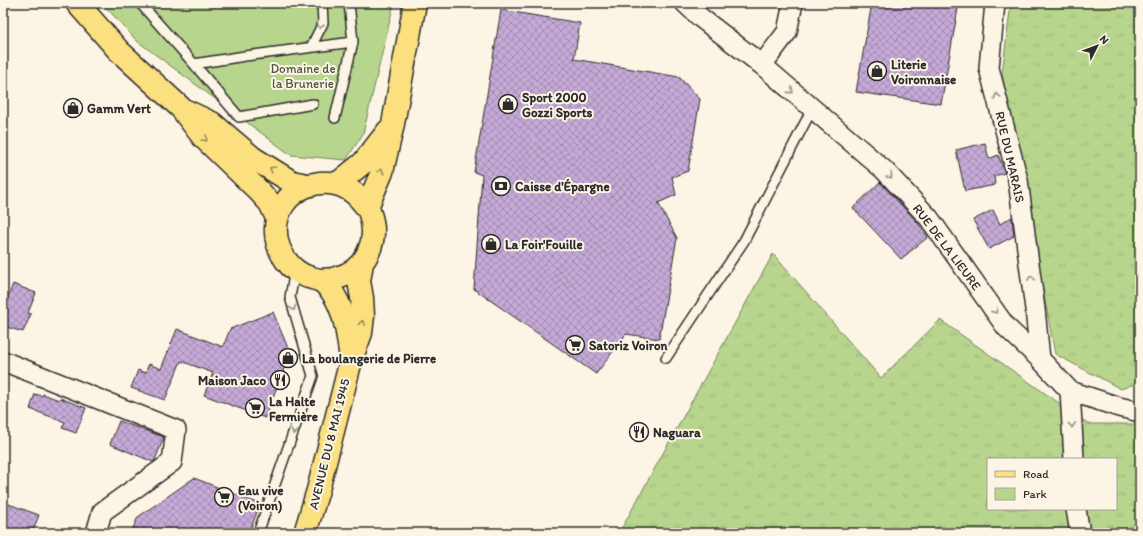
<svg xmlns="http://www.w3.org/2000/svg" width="1143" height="536" font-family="Itim,sans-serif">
<defs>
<pattern id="grass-tufts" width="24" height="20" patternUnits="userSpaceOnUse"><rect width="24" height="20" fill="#b8d58d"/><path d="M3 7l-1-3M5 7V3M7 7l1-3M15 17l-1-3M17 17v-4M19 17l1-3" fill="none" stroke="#9eb77a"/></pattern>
<pattern id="building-cross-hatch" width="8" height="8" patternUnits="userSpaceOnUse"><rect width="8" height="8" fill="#c5a9d6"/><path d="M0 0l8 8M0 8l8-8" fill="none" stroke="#a08aae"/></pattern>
</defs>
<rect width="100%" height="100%" fill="#fcf5e5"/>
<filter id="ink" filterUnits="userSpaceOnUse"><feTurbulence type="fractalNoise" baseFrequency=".025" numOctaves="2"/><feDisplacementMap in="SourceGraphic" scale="8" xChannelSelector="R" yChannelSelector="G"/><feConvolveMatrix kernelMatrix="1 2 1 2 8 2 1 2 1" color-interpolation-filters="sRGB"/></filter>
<g filter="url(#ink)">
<path fill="url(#grass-tufts)" stroke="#72805c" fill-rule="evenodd" d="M1011,3H1140V382L1121,389L1055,354L1002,74Z
M773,254L881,378L940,320L1089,424H1140V533H619ZM988,459H1116V509H988Z"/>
<path fill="#b8d58d" stroke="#72805c" d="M102,3H394L363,134L346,160L291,155L137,41Z"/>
<path fill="url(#building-cross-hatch)" stroke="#2b2b2b" d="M872,3H959L941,104L856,92Z
M501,10L580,23L574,59L679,77L700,99L688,171L672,177L676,195L658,203L677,238L659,339L626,334L596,374L474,289L482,175L474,172Z
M985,143L989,159L998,155L1005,173L994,176L995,185L965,191L956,150Z
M880,182L918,223L928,237L901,259L853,208Z
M993,210L1000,224L1012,217L1014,236L989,249L973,220Z
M13,284L36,293L28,313L31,314L23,332L3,326V295L8,297Z
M273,312L290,353L265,418L204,395L213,373L181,361L165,400L131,388L138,370L145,373L149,364L161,369L177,329L223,347L230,329Z
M35,394L42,396L43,394L59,400L60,398L86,408L76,433L62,428L65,422L30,409Z
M119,421L164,437L155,460L153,462L110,444Z
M194,478L260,504L249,533H131L138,517Z
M3,502L39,515L32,533H3Z"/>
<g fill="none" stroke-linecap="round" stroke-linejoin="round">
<g stroke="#2b2b2b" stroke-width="12">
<path id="service" d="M140,3L194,64L245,56L353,42L335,118
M349,3L353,42
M311,47L323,23L322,3
M194,64L239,117L313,104
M666,358L744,241L812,109
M258,533L313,376L290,297L295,270"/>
</g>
<g stroke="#2b2b2b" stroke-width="22">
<path id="minor" d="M685,3L701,18L762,65L884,170L929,218L1006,327L1040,359L1070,391L1119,407L1140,412
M995,3L989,68L1018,180L1035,309L1040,359
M762,65L787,32L793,3
M3,361L176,430L172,462L102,512L96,533
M1070,391L1074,459
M1076,509L1080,533"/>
</g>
<g stroke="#2b2b2b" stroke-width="25">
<path id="primary" d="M77,3L119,51L181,108L203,137L259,191L270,203L277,218
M184,110L212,123L253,158L292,182L307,185
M337,184L363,163L388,131
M367,207L382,172L393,124L415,3
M321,280C326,279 332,280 336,278C367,271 380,239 369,211C367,206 363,203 360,199C331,165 273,188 276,233C277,252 290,271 308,277C319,280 321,279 329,288C345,307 348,336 351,360
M305,533L318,490L351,360L361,333L363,316L362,298L359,281L362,263"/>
</g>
<use href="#service" stroke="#fcf5e5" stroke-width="9"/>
<use href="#minor" stroke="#fcf5e5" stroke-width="19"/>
<use href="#primary" stroke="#fce080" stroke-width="22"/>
</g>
<defs><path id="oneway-chevron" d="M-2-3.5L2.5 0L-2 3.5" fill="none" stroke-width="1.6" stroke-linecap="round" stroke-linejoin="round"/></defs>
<g stroke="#949088">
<use href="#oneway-chevron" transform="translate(320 26) rotate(108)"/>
<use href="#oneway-chevron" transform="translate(791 91) rotate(41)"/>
<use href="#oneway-chevron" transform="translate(997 96) rotate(-105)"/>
<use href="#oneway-chevron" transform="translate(890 176) rotate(47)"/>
<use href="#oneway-chevron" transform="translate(1031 278) rotate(-97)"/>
<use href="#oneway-chevron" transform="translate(293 308) rotate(73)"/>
<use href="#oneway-chevron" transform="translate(995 311) rotate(55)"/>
<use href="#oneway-chevron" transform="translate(1072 425) rotate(87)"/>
<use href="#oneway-chevron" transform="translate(294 432) rotate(109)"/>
</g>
<g stroke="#948656">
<use href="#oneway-chevron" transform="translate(205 139) rotate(47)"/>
<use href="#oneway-chevron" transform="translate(272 169) rotate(-149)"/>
<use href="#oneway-chevron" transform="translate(381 171) rotate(-72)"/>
<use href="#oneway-chevron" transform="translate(362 323) rotate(-83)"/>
</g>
</g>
<defs>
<g id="shop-ring" transform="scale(1)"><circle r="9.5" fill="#fcf5e5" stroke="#2b2b2b" stroke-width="1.5"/><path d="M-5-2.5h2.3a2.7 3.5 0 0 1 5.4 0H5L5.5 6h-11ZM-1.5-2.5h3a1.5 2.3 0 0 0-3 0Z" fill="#2b2b2b"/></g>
<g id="bank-ring" transform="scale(1)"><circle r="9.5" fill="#fcf5e5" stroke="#2b2b2b" stroke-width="1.5"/><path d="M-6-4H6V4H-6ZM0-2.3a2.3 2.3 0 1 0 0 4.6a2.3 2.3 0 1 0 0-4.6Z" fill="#2b2b2b"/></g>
<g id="supermarket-ring" transform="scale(1)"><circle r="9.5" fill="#fcf5e5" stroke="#2b2b2b" stroke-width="1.5"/><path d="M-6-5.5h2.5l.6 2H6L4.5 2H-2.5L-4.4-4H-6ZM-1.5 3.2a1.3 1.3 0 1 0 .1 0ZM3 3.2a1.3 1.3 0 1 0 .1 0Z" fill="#2b2b2b"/></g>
<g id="restaurant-ring" transform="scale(1)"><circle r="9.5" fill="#fcf5e5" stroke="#2b2b2b" stroke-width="1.5"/><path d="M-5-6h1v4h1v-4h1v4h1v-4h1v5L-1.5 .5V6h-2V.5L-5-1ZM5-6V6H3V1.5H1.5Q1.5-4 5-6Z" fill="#2b2b2b"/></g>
</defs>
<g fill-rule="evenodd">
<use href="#shop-ring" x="877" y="71"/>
<use href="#shop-ring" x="508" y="104"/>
<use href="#shop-ring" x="73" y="108"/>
<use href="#bank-ring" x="501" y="186"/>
<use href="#shop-ring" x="491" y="244"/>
<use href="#supermarket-ring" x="575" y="345"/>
<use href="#shop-ring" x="288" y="358"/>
<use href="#restaurant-ring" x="280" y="380"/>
<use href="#supermarket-ring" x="255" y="408"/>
<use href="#restaurant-ring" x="639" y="432"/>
<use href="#supermarket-ring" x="224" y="497"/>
</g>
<g text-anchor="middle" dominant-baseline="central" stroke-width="4" stroke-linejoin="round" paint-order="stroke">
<g font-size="13" font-weight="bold" fill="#2b2b2b" stroke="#fcf5e5" text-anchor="start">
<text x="891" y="64">Literie<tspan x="891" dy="15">Voironnaise</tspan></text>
<text x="522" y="97">Sport 2000<tspan x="522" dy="15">Gozzi Sports</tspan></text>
<text x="87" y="108">Gamm Vert</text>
<text x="515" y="186">Caisse d'Épargne</text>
<text x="505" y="244">La Foir'Fouille</text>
<text x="589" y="345">Satoriz Voiron</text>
<text x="302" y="358">La boulangerie de Pierre</text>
<text x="266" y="380" text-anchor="end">Maison Jaco</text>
<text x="269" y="401">La Halte<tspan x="269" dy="15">Fermière</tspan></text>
<text x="653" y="432">Naguara</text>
<text x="238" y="490">Eau vive<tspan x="238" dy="15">(Voiron)</tspan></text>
</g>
<g font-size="13" fill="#4e5644" stroke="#fcf5e5">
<text x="303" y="68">Domaine de<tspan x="303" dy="15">la Brunerie</tspan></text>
</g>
<g font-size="13" fill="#2b2b2b" stroke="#fcf5e5">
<text transform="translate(1010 157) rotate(77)">RUE DU MARAIS</text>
<text transform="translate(947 247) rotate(53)">RUE DE LA LIEURE</text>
<text transform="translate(329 444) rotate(-76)">AVENUE DU 8 MAI 1945</text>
</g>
</g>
<rect width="1143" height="536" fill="none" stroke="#fcf5e5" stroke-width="16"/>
<rect x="8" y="8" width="1127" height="520" fill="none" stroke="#2b2b2b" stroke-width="1.5" filter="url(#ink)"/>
<rect x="987" y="458" width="130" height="52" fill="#fcf5e5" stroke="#a8a49b"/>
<rect x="995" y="471" width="20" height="6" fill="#fce080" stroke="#a8a49b"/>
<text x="1023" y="478" font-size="12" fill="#2b2b2b">Road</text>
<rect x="995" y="488" width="20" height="12" fill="#b8d58d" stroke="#a8a49b"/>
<text x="1023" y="498" font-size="12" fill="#2b2b2b">Park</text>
<g transform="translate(1097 46) rotate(48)" stroke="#fcf5e5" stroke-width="3" paint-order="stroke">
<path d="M0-3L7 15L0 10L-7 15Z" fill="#2b2b2b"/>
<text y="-6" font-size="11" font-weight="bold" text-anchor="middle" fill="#2b2b2b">N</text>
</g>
</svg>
